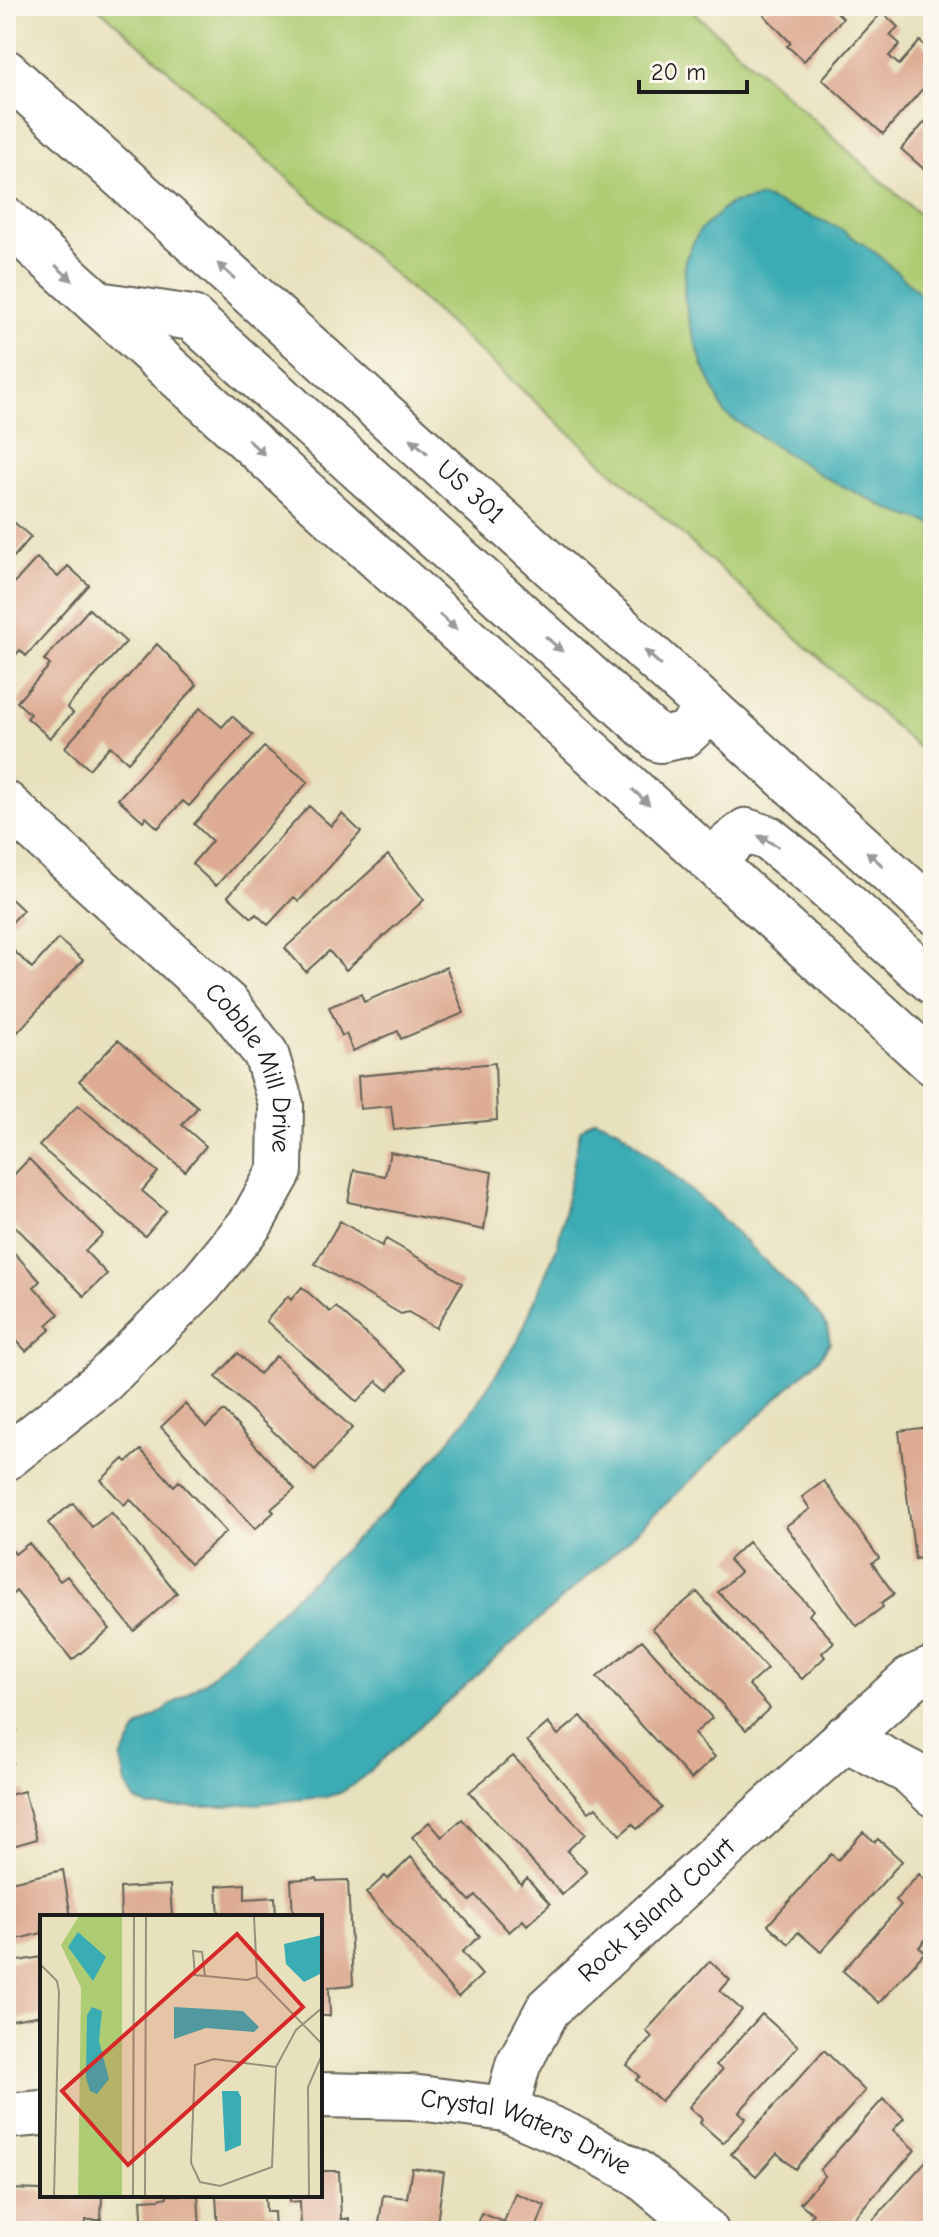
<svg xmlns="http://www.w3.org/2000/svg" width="939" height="2237" font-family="'Comic Neue',sans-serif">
<rect width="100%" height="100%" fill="#fbf7ec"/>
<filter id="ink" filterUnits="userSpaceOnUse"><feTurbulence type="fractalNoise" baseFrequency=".0125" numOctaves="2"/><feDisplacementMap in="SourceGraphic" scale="16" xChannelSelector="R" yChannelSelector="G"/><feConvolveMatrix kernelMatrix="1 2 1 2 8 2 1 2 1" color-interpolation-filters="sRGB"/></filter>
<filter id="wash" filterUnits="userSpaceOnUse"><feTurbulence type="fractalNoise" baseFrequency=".006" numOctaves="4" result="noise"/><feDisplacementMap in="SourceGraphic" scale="32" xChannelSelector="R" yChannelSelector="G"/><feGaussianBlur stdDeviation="1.8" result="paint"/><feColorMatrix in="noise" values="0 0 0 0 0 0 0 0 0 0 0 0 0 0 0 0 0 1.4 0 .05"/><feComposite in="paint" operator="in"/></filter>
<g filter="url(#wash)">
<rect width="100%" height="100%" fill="#e8e1bd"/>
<path fill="#aecc73" stroke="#657448" stroke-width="2" d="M97,6H687L933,227V761Z"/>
<path fill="#3aacb4" stroke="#2b6468" stroke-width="2" d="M762,197L836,226L876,253L933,305V524L891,510L822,476L725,414L703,366L690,325L684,295L685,260L699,231L729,204Z
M595,1119L619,1129L710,1207L814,1309L827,1326L830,1342L820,1358L617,1550L355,1784L340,1793L326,1797L221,1807H149L135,1800L126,1784L121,1759L137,1729L209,1678L380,1516L425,1470L468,1417L518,1341L558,1244L580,1130Z"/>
<g id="blocks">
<path fill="#ddab93" d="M768,6H834L832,8L843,18L804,61L787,46L791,43L762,13Z
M882,12L898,27L890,35L900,44L889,56L899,65L920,41L933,54V77L883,134L822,79Z
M933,113V177L901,149Z
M6,510L11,514L8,517L31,537L6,566Z
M37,558L58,577L68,566L89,585L26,656L20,650L6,666V592Z
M89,609L126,642L67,707L73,713L50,738L27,718L30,714L17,702L50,665L44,660Z
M157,644L197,685L128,762L110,746L89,769L65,747Z
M200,708L222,727L232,716L253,735L189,806L183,801L158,828L146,817L143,821L118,799Z
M264,747L308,782L216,886L192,864L212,841L194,824Z
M309,806L331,826L342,814L361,832L299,901L294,897L268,925L256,914L252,918L228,896Z
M388,855L424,900L346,970L329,951L306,972L285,948Z
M6,894L23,910L6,929Z
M58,939L83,960L6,1045V960L14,951L32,968Z
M446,967L464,1013L401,1039L398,1031L353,1051L346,1034L342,1036L329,1007L361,994L364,1002Z
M118,1040L198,1107L182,1125L206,1146L185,1171L79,1081Z
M495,1063L497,1120L394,1130L391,1106L360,1109L358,1076Z
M78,1105L158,1172L142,1191L166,1211L145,1236L39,1146Z
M390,1152L492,1172L484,1230L348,1202L354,1170L385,1176Z
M29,1159L103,1234L85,1251L107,1274L84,1296L6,1217V1183Z
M340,1221L382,1246L386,1239L462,1283L436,1328L408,1312L401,1314L315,1264Z
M6,1244L40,1281L34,1287L59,1314L47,1325L51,1329L26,1351L6,1329Z
M302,1287L330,1312L336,1307L406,1370L388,1390L377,1381L357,1402L266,1321L288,1296L291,1300Z
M238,1353L259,1374L276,1356L352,1428L315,1471L216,1377Z
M185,1404L206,1427L224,1411L295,1489L271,1509L274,1512L255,1529L161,1427Z
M933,1411V1556L915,1559L899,1431L928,1427L926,1412Z
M141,1450L174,1486L179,1481L226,1532L190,1564L130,1499L124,1505L101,1480L124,1459L127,1462Z
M824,1481L879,1558L872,1563L894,1594L881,1603L883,1607L857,1626L786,1526L810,1509L802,1497Z
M73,1503L92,1527L111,1512L177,1593L134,1631L48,1523Z
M748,1542L813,1610L809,1615L834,1642L822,1653L825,1657L802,1679L718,1592L740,1572L729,1560Z
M29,1543L60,1581L67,1576L110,1629L72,1660L16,1591L10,1597L6,1592V1555L12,1550L15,1554Z
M697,1592L767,1669L749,1685L770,1708L746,1730L652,1628Z
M642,1640L712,1718L694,1734L715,1757L691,1779L597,1677Z
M6,1703L17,1730L6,1734Z
M581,1716L662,1808L637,1829L633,1824L620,1835L596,1807L589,1812L527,1741L548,1723L558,1735Z
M6,1747L13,1763L6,1765Z
M513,1756L585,1834L567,1851L587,1872L562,1895L469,1792Z
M24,1791L37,1839L6,1848V1796Z
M462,1819L521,1884L527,1878L550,1904L527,1925L523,1920L509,1932L476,1896L470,1901L412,1837L429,1822L442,1837Z
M863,1832L875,1842L878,1839L902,1861L821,1952L798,1932L789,1944L768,1925L831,1854L838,1860Z
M411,1857L480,1936L462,1952L482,1975L458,1997L366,1893L385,1876L388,1879Z
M63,1870L71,1917H42V1933L6,1942V1883Z
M919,1874L933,1887V1931L919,1947L925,1952L879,2003L843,1971L901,1905L896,1900Z
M317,1878V1881L348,1880L353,1985L329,1987L330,2016H320V1917H293L291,1880Z
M245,1884V1899L275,1897L276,1917H219L217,1886Z
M170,1885L172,1917H121L120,1888Z
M42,1957V2015L6,2021V1963Z
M710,1961L730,1980L720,1991L742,2010L661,2101L636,2080L640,2076L627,2065L652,2037L646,2031Z
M762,2014L798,2046L739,2112L746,2118L723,2143L700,2123L702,2119L689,2107L722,2070L716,2065Z
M824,2050L865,2091L795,2169L777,2153L756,2176L731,2154Z
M883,2099L904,2118L893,2130L915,2150L842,2231H822L809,2219L813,2214L800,2203L825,2176L820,2170Z
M933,2153V2231H863Z
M412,2168L444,2172L436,2231H378L383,2195L407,2198Z
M320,2171H339L341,2219H349L350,2231H301L300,2201L290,2202V2195H320Z
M8,2189L42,2190V2195H102L101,2220H86V2231H6Z
M515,2193L545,2205L535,2231H474L481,2213L504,2222Z
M167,2195H198L200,2231H143L141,2200L159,2199L167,2197Z
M216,2195H265L266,2212H274L275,2231H218Z"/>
</g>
</g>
<g filter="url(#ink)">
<use href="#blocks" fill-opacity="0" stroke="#636154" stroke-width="2"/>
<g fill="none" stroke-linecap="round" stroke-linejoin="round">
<g stroke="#636154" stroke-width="48">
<g id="minor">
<path id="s1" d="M6,804L228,1005L266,1054L281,1104L280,1171L251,1223L201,1284L102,1382L6,1458"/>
<path d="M844,1738L911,1773L933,1794"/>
<path id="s2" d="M320,2095L411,2097L506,2109L566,2135L636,2172L706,2231"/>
<path id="s3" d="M506,2109L518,2065L548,2009L912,1678L933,1669"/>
<path d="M6,2116L42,2113"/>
</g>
</g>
<g stroke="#636154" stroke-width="48">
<g id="primary">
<path id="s4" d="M6,72L933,911"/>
<path d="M6,220L933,1063"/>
<path d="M98,304L192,318L660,740L684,735L711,710"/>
<path d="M710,860L746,831L768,838L810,872L933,982"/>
</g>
</g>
<use href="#minor" stroke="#fff" stroke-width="44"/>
<use href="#primary" stroke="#fff" stroke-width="44"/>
</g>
<defs><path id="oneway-solid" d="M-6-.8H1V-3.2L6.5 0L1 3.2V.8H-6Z" transform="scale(2)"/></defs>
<g fill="#999">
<use href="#oneway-solid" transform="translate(226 271) rotate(-138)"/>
<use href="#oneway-solid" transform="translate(64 273) rotate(42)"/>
<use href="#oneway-solid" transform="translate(419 446) rotate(-138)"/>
<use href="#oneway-solid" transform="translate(256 447) rotate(42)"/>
<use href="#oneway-solid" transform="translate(448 622) rotate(42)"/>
<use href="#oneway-solid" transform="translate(554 644) rotate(42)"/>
<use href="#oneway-solid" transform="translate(653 658) rotate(-138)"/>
<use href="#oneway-solid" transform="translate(641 797) rotate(42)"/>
<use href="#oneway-solid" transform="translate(768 841) rotate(-151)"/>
<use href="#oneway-solid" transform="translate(875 859) rotate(-138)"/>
</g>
</g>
<g text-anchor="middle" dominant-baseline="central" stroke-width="7" stroke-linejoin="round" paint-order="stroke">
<g font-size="26" fill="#1c1c1c" stroke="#fbf7ec">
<text stroke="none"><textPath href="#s4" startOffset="626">US 301</textPath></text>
<text stroke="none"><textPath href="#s1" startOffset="368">Cobble Mill Drive</textPath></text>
<text stroke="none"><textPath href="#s3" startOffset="256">Rock Island Court</textPath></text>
<text stroke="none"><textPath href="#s2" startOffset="212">Crystal Waters Drive</textPath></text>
</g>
</g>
<g transform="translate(40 1915)">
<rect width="282" height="282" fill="#e8e1bd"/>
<path d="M39,1H82V281H38L41,73L21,30Z" fill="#aecc73"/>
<path d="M38,17L66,42L53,66L28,32ZM282,20V58L264,67L246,49L244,29ZM52,92L62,96L59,126L69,164L57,179L50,176L46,163L47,100ZM134,92L203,96L219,112L214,117L166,113L134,124ZM182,176H198L201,182V230L185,237Z" fill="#3aacb4"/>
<path fill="none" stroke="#96927d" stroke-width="2" d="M214,1L217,62L282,129M0,49L17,66L19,77L14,281M165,61L162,37L153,36L155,60L165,61L207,65L217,62M236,152L174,144L155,150L151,248L160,267L180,271L232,252L236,152L256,115L282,93M93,281L94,1M105,281L106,1M269,281L268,172L282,140"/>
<path fill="#d62828" fill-opacity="0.15" stroke="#d62828" stroke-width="4" d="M197,19L263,92L88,250L22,176Z"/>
<rect width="282" height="282" fill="none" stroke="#1c1c1c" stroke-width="4"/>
</g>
<rect width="939" height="2237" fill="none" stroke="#fbf7ec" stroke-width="32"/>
<path d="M639 80v12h108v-12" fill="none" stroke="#1c1c1c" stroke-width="4"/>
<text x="651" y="80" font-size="24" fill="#1c1c1c" stroke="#fbf7ec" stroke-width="6" paint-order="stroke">20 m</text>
</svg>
